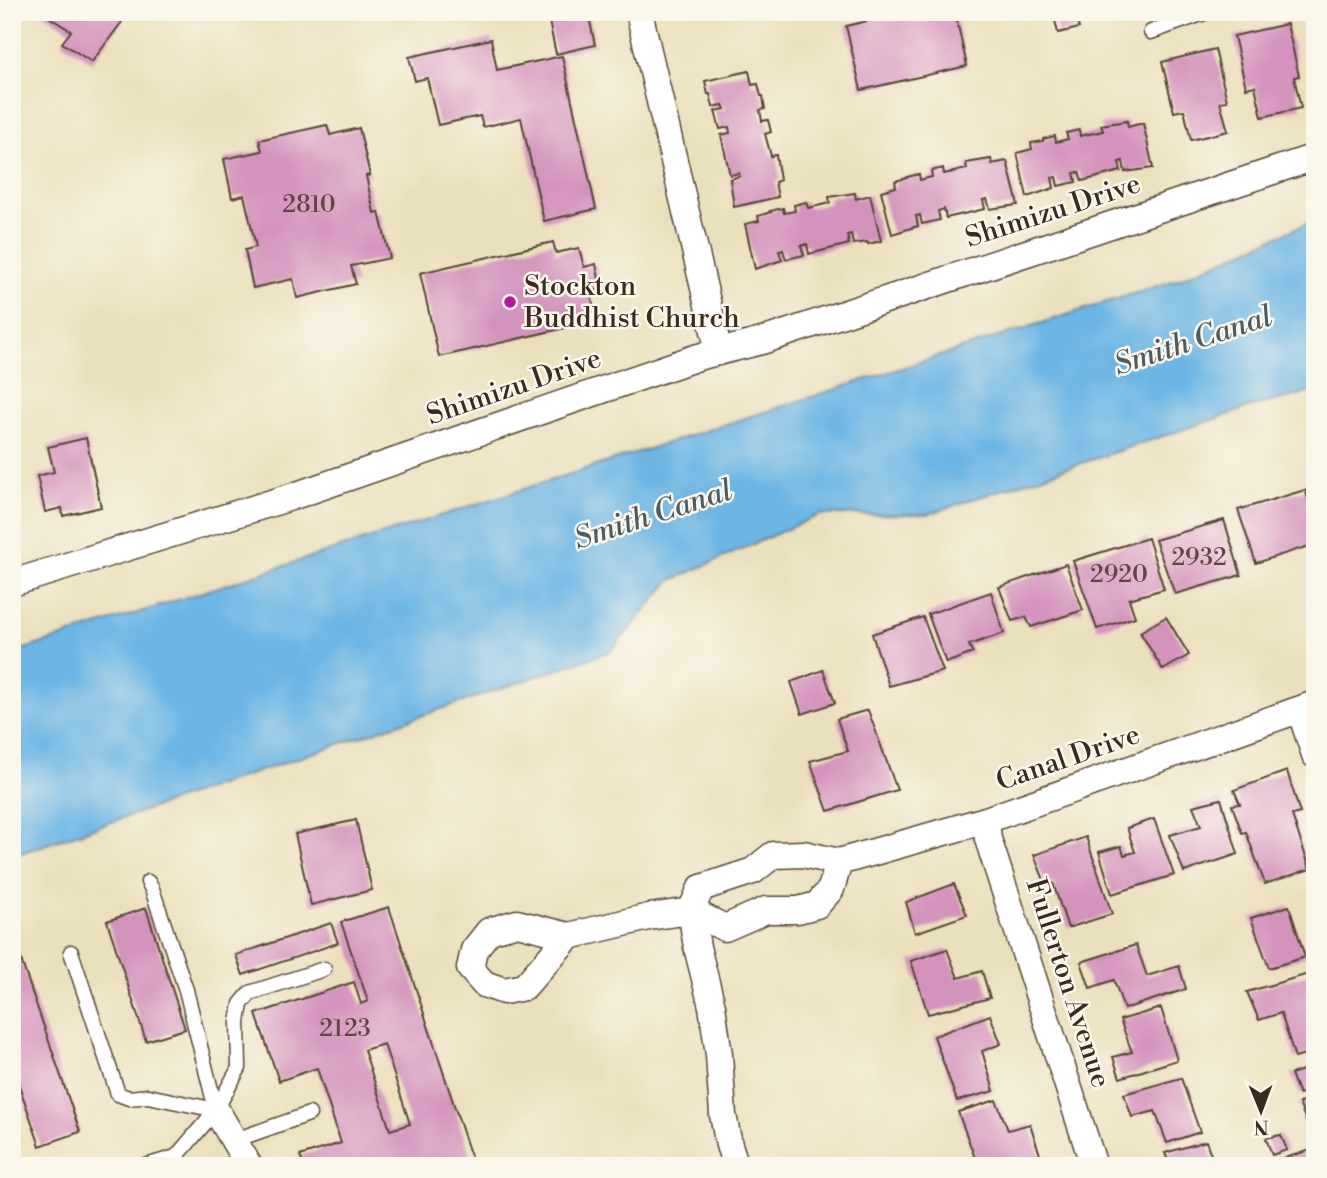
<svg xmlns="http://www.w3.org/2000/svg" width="1327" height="1178" font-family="'Libre Bodoni',serif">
<rect width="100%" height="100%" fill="#fbf7ec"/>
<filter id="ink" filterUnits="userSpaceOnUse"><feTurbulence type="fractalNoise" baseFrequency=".0143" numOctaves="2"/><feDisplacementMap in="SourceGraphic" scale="14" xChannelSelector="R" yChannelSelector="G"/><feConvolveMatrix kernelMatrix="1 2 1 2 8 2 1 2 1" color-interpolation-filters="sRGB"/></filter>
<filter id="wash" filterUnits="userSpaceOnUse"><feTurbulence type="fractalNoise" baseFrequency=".00686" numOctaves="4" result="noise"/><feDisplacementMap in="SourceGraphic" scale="28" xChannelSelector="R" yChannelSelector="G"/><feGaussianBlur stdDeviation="1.57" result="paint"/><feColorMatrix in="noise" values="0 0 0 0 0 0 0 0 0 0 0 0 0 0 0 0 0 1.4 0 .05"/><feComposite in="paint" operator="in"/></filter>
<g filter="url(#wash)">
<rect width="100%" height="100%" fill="#ebe0bd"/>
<path fill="#6cb5e4" stroke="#547081" stroke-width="2" d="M1315,220V391L1254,406L928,514L819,515L670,581L611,651L12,856V653L1179,279Z"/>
<g id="blocks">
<path fill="#d493bd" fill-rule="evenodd" d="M41,12H115L124,19L92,62L62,43L71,31Z
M547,12H588L595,45L556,54Z
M906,12H955L967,66L861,90L846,26Z
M1053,12H1115V13L1077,22L1079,28L1058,33Z
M1312,12H1315L1314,46L1306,14Z
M1287,24L1299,76L1294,77L1301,108L1262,117L1255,86L1246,88L1234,36Z
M491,39L497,70L562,56L596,209L544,221L521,118L483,127L480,116L438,125L427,78L415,81L409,57Z
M12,40L18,57L12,59Z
M1215,49L1227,101L1220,102L1228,131L1191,140L1184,110L1174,112L1162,62Z
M749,71L752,85L758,84L761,96H763L765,109L760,110L762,121L768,120L771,132L765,134L771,156L776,155L780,180L775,182L778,197L734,207L730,179L740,176L739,173L730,175L721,135L730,133L729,127L720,129L715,111L725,109L723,105L713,107L710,94H708L705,81Z
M1127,121L1128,127L1143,123L1153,168L1125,172L1123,161L1119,162L1121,171L1082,181L1079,172L1074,173L1076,182L1058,186L1056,177L1052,178L1054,188L1027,197L1017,153L1032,149L1031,143L1043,141V139L1055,136L1056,142L1068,139L1066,133L1079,130L1080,136L1103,131L1101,125Z
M327,125L330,135L359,128L370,175L366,176L374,213L379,212L390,258L351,266L356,284L297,298L293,279L253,288L245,250L256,247L244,195L232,198L224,159L262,151L259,140Z
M991,159L992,164L1007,161L1018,205L990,209L987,199L983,200L985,209L946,218L944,209L938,211L940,220L922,224L920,215L916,216L918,226L892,234L881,191L896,187L895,181L907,178V177L919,174L920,180L932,177L931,171L943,168L944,174L967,169L966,163Z
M855,193L856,199L870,195L881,241L868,244L867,242L853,244L851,234L847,235L849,244L809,254L807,244L801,246L804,255L786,259L783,250L779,251L782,260L755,269L745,224L759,221L758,216L771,212L770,211L783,208L784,213L795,211L794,205L806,202L808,208L830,203L829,197Z
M553,242L556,253L579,248L584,267L596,264L601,289L590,292L595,311L571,317L573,326L439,357L420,273Z
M86,438L101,507L63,516L62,508L45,512L37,476L54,472L48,447Z
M1305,490L1315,518V544L1256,563L1238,510Z
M1224,520L1241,575L1175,594L1155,540Z
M1148,538L1164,589L1129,599L1135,617L1097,629L1073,561Z
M1066,564L1083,610L1031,627L1026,617L1012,621L999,587Z
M991,592L1004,633L969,645L973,653L946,663L928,614Z
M923,617L943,671L889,686L872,634Z
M1166,617L1189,655L1163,670L1140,632Z
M823,670L835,703L802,714L791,682Z
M868,710L897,790L828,811L810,761L848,751L837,719Z
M1287,771L1300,813L1292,815L1310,869L1265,884L1246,832L1242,833L1232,805L1240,804L1234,790Z
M1221,799L1238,854L1184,872L1170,835L1201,826L1193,806Z
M1154,819L1174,875L1112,894L1099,852L1121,846L1124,855L1135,852L1127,828Z
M356,820L372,890L311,905L295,834Z
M1086,837L1112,914L1068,928L1053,883L1046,885L1034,855Z
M954,884L967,915L915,933L906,902Z
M1289,906L1305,957L1269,968L1251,918Z
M389,907L474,1166H304L300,1156L341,1143L317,1068L279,1081L256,1014L354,982L361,1004L368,1001L341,922ZM384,1044L410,1124L390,1130L364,1050Z
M146,908L185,1029L146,1041L107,921Z
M331,923L338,943L243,975L236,955Z
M1136,945L1147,976L1179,966L1186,989L1124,1009L1114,980L1090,988L1081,962Z
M17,948L80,1132L40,1146L12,1065V950Z
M947,949L958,978L982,971L990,998L928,1014L911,961Z
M1315,972V1052L1295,1058L1281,1013L1259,1020L1247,992Z
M1161,1008L1177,1060L1120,1078L1113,1057L1132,1052L1120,1020Z
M990,1015L1001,1044L982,1051L994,1091L957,1101L934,1036Z
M1315,1066V1124L1308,1126L1299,1103L1312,1100L1310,1091L1299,1094L1291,1074Z
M1181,1078L1200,1132L1167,1143L1155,1111L1132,1117L1124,1094Z
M996,1100L1008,1130L1030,1124L1041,1158L1020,1166H978L958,1112Z
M1281,1135L1287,1150L1272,1155L1266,1138Z
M1206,1141L1215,1166H1170L1165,1153Z
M1314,1149L1315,1166H1280L1278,1160Z"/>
</g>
</g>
<g filter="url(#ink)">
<use href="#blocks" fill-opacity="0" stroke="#554536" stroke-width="2"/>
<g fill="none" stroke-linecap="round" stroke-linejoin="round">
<g stroke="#554536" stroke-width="17">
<path id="lane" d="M1151,32L1207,12
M148,882L152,889L186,990L216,1110
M71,952L118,1094L129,1098L148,1096L216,1110
M235,1140L309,1114
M146,1166L176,1157L216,1110L239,1068L238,1022L241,1004L250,993L324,969"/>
</g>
<g stroke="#554536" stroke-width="29">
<path id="street" d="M639,12L719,352
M12,583L291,497L698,357L762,341L1315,157
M1300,710L1315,755
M986,820L988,839L1094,1166
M691,911L701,888L753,871L773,855L803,854L839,862L986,820L1315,704
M691,911L697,947L712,1006L719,1055L723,1115L729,1145L736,1166
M569,936L524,987L504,991L484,984L470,968L474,950L489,931L517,923L569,936L649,917L691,911L725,928L766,910H798L817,905L831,889L839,862
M216,1110L249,1166"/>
</g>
<use href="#lane" stroke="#fff" stroke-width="14"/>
<use href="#street" stroke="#fff" stroke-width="26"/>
</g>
</g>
<circle fill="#b5179e" stroke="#fbf7ec" stroke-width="2.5" cx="510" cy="302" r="7"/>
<g text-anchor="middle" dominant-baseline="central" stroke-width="5" stroke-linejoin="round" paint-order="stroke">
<g font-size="24" fill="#614446">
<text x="309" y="205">2810</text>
<text x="1199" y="558">2932</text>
<text x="1119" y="575">2920</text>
<text x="345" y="1029">2123</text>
</g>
<g font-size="28" fill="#3b2a1e" stroke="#fbf7ec">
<text transform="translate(1053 211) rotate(-18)">Shimizu Drive</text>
<text transform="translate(514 387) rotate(-19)">Shimizu Drive</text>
<text transform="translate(1068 758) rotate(-19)">Canal Drive</text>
<text transform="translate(1068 983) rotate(72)">Fullerton Avenue</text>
</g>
<g font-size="28" fill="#3b2a1e" stroke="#fbf7ec" text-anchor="start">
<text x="524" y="286">Stockton<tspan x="524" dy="32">Buddhist Church</tspan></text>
</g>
<g font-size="30" font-style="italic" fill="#4c5b63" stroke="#fbf7ec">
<text transform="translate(1193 341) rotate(-18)">Smith Canal</text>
<text transform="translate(653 515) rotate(-18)">Smith Canal</text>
</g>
</g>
<rect width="1327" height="1178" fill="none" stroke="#fbf7ec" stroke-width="42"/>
<g transform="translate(1261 1111) rotate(179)" stroke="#fbf7ec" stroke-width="5" paint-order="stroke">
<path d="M0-5L12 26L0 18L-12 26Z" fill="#3b2a1e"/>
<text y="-10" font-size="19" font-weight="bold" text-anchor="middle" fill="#3b2a1e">N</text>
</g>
</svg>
